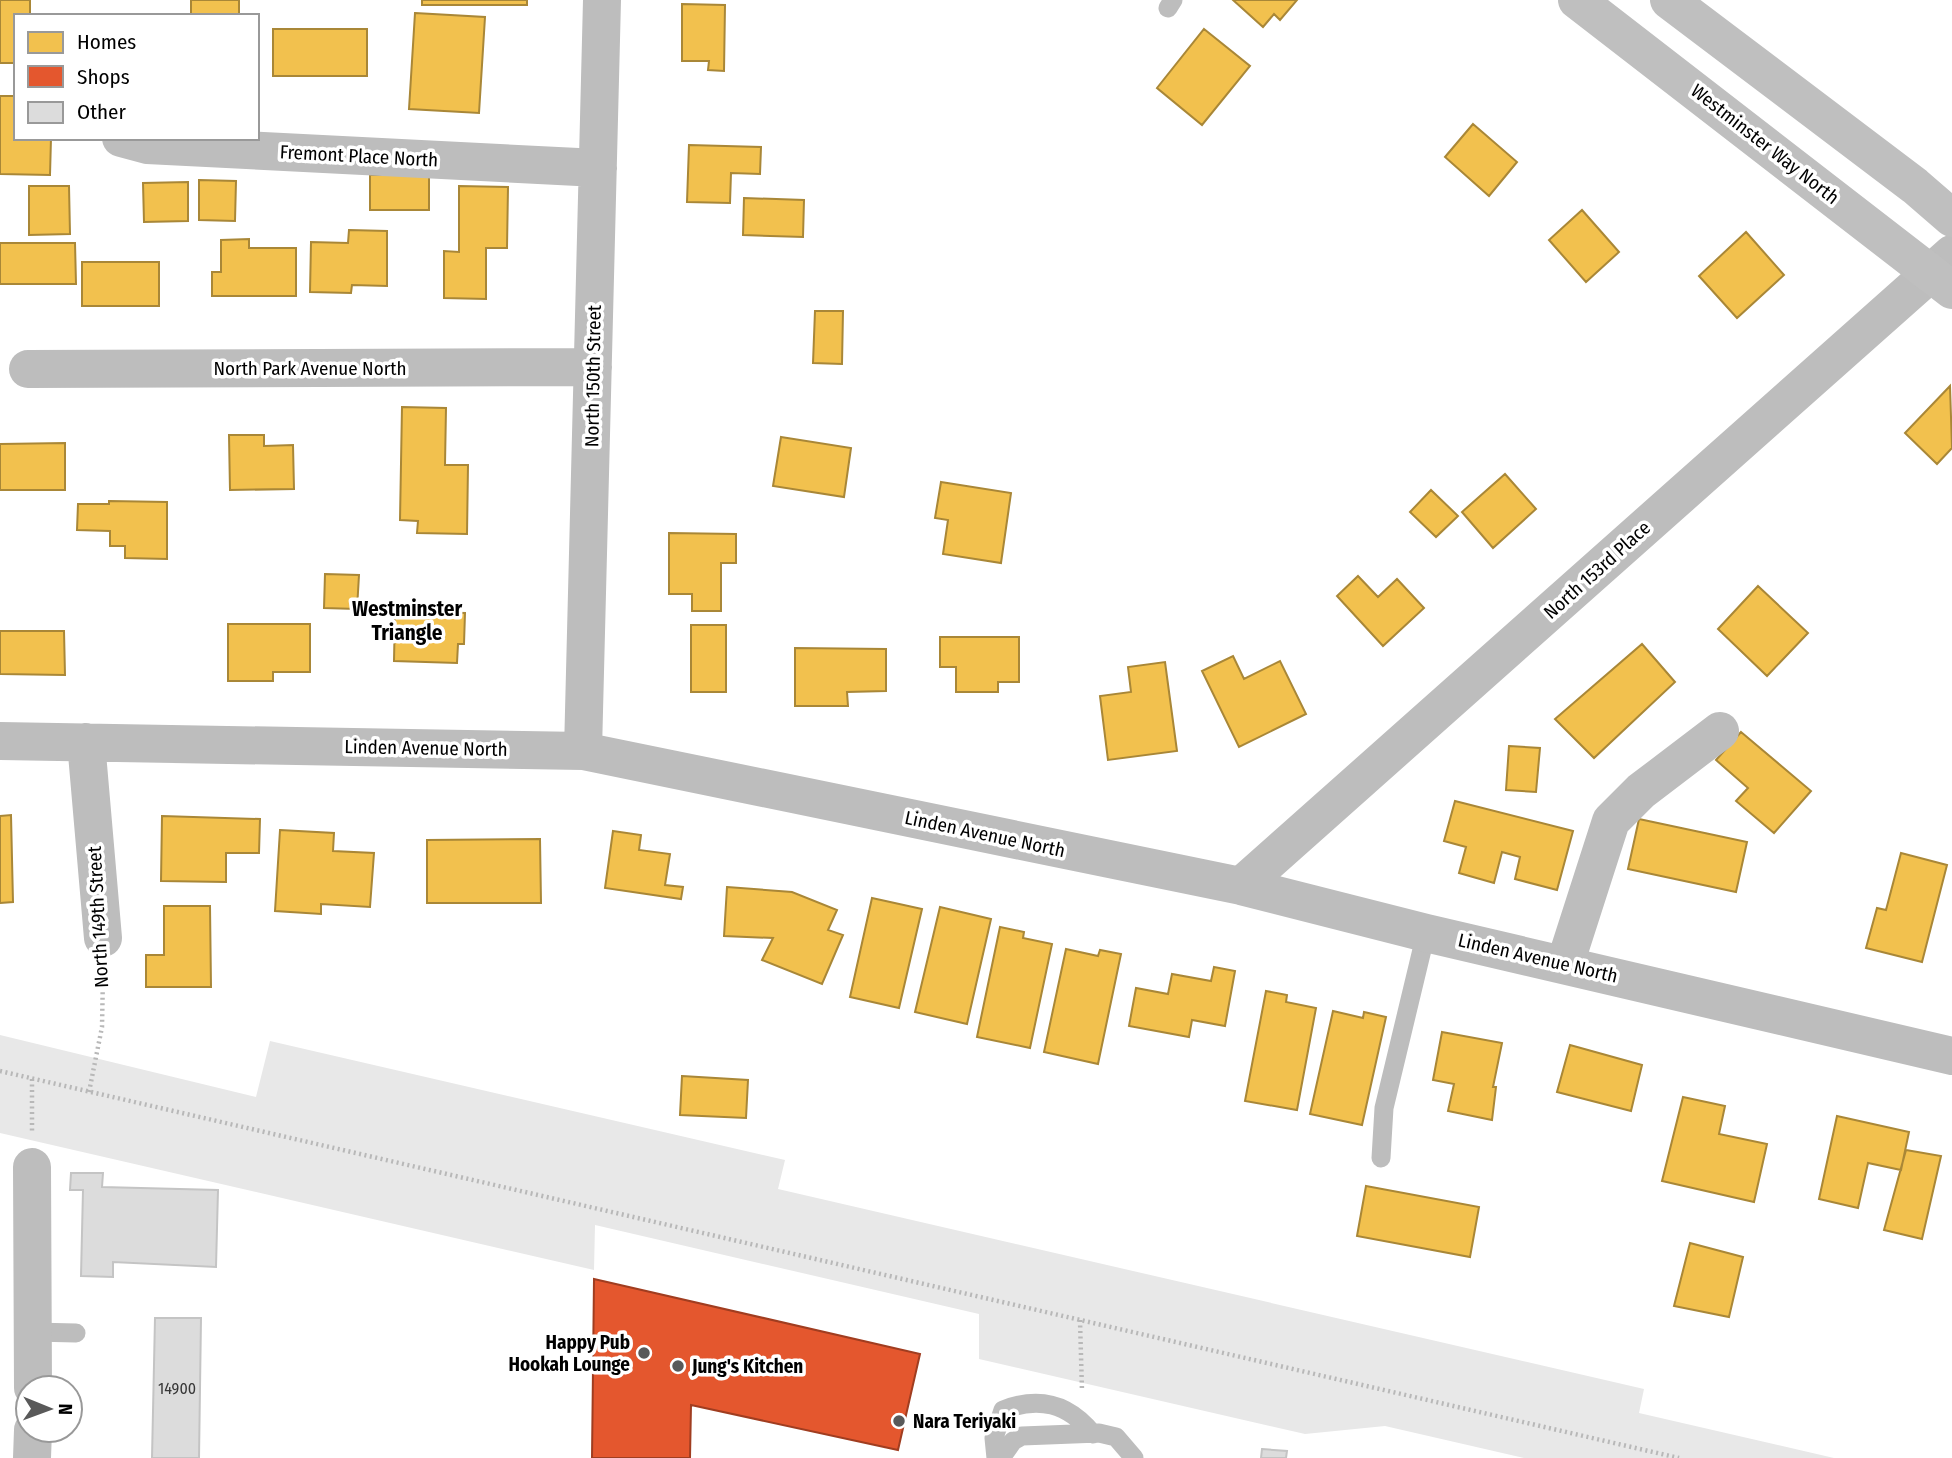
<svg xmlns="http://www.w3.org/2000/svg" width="1952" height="1458" font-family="'Fira Sans Condensed',sans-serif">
<rect width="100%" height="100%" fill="#fff"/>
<path fill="#e8e8e8" d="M0,1035L256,1097L270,1041L785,1160L778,1189L1644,1389L1639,1413L1834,1458H1524L1385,1426L1305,1434L979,1359V1314L595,1225L594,1270L0,1133Z"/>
<path fill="#f2c14e" stroke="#a98737" stroke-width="2" d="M0,0H30V16H16V63H0Z
M191,0H239V16H191Z
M422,0H527V5H422Z
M1233,0H1297L1280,20L1274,14L1263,27Z
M682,4L725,5L724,71L708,70L709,61H682Z
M415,13L485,17L479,113L409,109Z
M273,29H367V76H273Z
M1204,29L1250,66L1202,125L1157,88Z
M0,96H16V138H51L50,175L0,174Z
M1473,124L1517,162L1489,196L1445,157Z
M689,145L761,147L760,174L731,173L730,203L687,202Z
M370,175H429V210H370Z
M199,180L236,181L235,221L199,220Z
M188,182V221L144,222L143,183Z
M29,186H69L70,234L29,235Z
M459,186L508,187L507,248H486V299L444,298V251L459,252Z
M744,198L804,200L803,237L743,235Z
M1582,210L1619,252L1586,282L1549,240Z
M349,230L387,231V286L352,285L351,293L310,292L311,242L348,243Z
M1746,232L1784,275L1737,318L1699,276Z
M249,239V248H296V296H212V272H221V240Z
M0,243H75L76,284H0Z
M82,262H159V306H82Z
M815,311H843L842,364L813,363Z
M1950,386L1952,448L1937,464L1905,433Z
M402,407L446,408L445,465H468L467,534L417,533L418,521L400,520Z
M229,435H264V446L293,445L294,489L230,490Z
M781,437L851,448L844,497L773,486Z
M65,443V490H0V444Z
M1505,474L1536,509L1493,548L1462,512Z
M941,482L1011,493L1001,563L943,554L948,520L935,518Z
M1431,490L1458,516L1436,537L1410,512Z
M109,501L167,502V559L125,558V546H110V531L77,530L78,504H109Z
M669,533L736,534V563H721V611H692V594H669Z
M325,574L359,575L357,609L324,608Z
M1358,576L1378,597L1397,579L1424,608L1383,646L1337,596Z
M1758,586L1808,633L1767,676L1718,629Z
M395,611L465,613L464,644H458L457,663L394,661Z
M228,624H310V672H273V681H228Z
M691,625H726V692H691Z
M0,631H64L65,675L0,674Z
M940,637H1019V682H998V692H956V667H940Z
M1642,644L1675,682L1594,758L1555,719Z
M795,648L886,649V691L847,692L848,706H795Z
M1233,656L1244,679L1280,661L1306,714L1239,747L1202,671Z
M1165,662L1177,751L1108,760L1100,696L1131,692L1128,667Z
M1741,732L1811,791L1774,833L1736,801L1748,788L1716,760Z
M1509,746L1540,748L1536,792L1506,790Z
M1455,801L1573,831L1557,890L1515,879L1520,857L1502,852L1494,883L1459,873L1466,847L1444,841Z
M11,815L13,902L0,903V816Z
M162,816L260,819L259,853H226V882L161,881Z
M1639,819L1747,842L1736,892L1628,869Z
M280,830L334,833L333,851L374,853L370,907L321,904V914L275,911Z
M613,831L641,835L639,850L670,854L665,885L683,887L681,899L605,888Z
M540,839L541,903H427V840Z
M1901,853L1947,865L1922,962L1866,948L1877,908L1886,910Z
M727,887L792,892L837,910L828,930L843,935L822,984L762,960L773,938L724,936Z
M872,898L922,909L899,1008L850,997Z
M164,906H210L211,987H146V955H164Z
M940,907L991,919L967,1024L915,1012Z
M1000,927L1024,932L1023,938L1052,944L1030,1048L977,1037Z
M1066,949L1098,956L1100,950L1121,954L1098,1064L1044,1052Z
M1214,967L1235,971L1225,1026L1192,1020L1189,1037L1129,1026L1136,988L1168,994L1172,974L1211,981Z
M1266,991L1287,995L1286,1002L1316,1008L1297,1110L1245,1101Z
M1333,1011L1363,1018L1364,1012L1386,1017L1362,1125L1310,1114Z
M1442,1032L1502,1043L1493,1087H1496L1492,1120L1448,1111L1454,1084L1433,1080Z
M1570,1045L1642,1065L1631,1111L1557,1092Z
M682,1076L748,1080L746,1118L680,1115Z
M1683,1097L1725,1106L1719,1134L1767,1144L1754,1202L1662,1181Z
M1837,1116L1909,1132L1901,1170L1868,1163L1858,1208L1819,1199Z
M1906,1150L1941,1156L1922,1239L1884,1230Z
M1366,1186L1479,1207L1470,1257L1357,1236Z
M1690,1243L1743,1257L1729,1317L1674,1306Z"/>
<path fill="#e4572e" stroke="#a03d20" stroke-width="2" d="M594,1279L920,1354L898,1450L691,1405L690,1458H592Z"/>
<path fill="#dcdcdc" stroke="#c4c4c4" stroke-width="2" d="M71,1173H103L102,1187L218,1190L216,1267L113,1262V1277L81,1276L83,1190H70Z
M155,1318H201L199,1458H152Z
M1262,1449L1287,1451L1286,1458H1261Z"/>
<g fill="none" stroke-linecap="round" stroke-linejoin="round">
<path stroke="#b8b8b8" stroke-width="4.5" stroke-dasharray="2 3.5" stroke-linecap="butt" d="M0,1071L1679,1458
M32,1079V1134
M89,1092L102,1027L103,974
M1080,1320L1082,1391"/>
<path stroke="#bdbdbd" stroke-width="19" d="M1168,8L1173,0
M1381,1158L1384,1108L1426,933
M33,1332L76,1333
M996,1458L994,1438L1003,1410C1039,1396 1068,1403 1093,1434
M1001,1458L1013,1441L1022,1436L1099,1433L1116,1437L1134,1458"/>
<path stroke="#bdbdbd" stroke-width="38" d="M121,138L147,145L598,168
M28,369L593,367
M0,741L583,751L1241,886L1426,933L1952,1056
M86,742L103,938
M583,751L602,0
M1241,886L1952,254
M1565,964L1611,821L1641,791L1720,731
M32,1167L33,1388
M32,1458L33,1430"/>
<path stroke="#bfbfbf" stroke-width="38" d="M1577,0L1952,290
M1669,0L1915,186L1952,218"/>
</g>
<g fill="#595959" stroke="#fff" stroke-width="2.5">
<circle cx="644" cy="1353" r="7"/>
<circle cx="678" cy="1366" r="7"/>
<circle cx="899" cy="1421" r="7"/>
</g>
<g text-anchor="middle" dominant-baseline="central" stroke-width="7" stroke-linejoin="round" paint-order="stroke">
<g font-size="16" fill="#373737">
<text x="177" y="1388">14900</text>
</g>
<g font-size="19" fill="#000" stroke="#fff">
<text transform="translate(1765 144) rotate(38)">Westminster Way North</text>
<text transform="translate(359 156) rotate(3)">Fremont Place North</text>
<text x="310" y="368">North Park Avenue North</text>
<text transform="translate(593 376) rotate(-89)">North 150th Street</text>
<text transform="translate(1597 570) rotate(-42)">North 153rd Place</text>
<text transform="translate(426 748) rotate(1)">Linden Avenue North</text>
<text transform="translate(985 834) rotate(12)">Linden Avenue North</text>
<text transform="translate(98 917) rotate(-93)">North 149th Street</text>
<text transform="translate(1538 958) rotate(13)">Linden Avenue North</text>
</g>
<g font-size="19" font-weight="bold" fill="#000" stroke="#fff" text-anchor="start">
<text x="630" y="1342" text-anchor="end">Happy Pub<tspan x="630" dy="22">Hookah Lounge</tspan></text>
<text x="692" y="1366">Jung's Kitchen</text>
<text x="913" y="1421">Nara Teriyaki</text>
</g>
<g font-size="21" font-weight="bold" fill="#000" stroke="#fff">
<text x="407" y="609">Westminster<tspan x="407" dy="24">Triangle</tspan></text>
</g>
</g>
<rect x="14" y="14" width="245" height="126" fill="#ffffff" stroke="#999999" stroke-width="2"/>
<rect x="28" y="32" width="35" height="21" fill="#f2c14e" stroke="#999999" stroke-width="2"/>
<text x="77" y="49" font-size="21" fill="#000000">Homes</text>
<rect x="28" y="66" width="35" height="21" fill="#e4572e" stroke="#999999" stroke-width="2"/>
<text x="77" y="84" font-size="21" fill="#000000">Shops</text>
<rect x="28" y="102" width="35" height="21" fill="#dcdcdc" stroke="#999999" stroke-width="2"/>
<text x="77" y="119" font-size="21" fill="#000000">Other</text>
<g transform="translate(49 1409) rotate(91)"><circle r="33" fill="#ffffff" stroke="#999999" stroke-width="2"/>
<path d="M0-5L12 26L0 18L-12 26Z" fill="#595959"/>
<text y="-10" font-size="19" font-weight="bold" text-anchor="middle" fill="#000000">N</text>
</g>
</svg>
